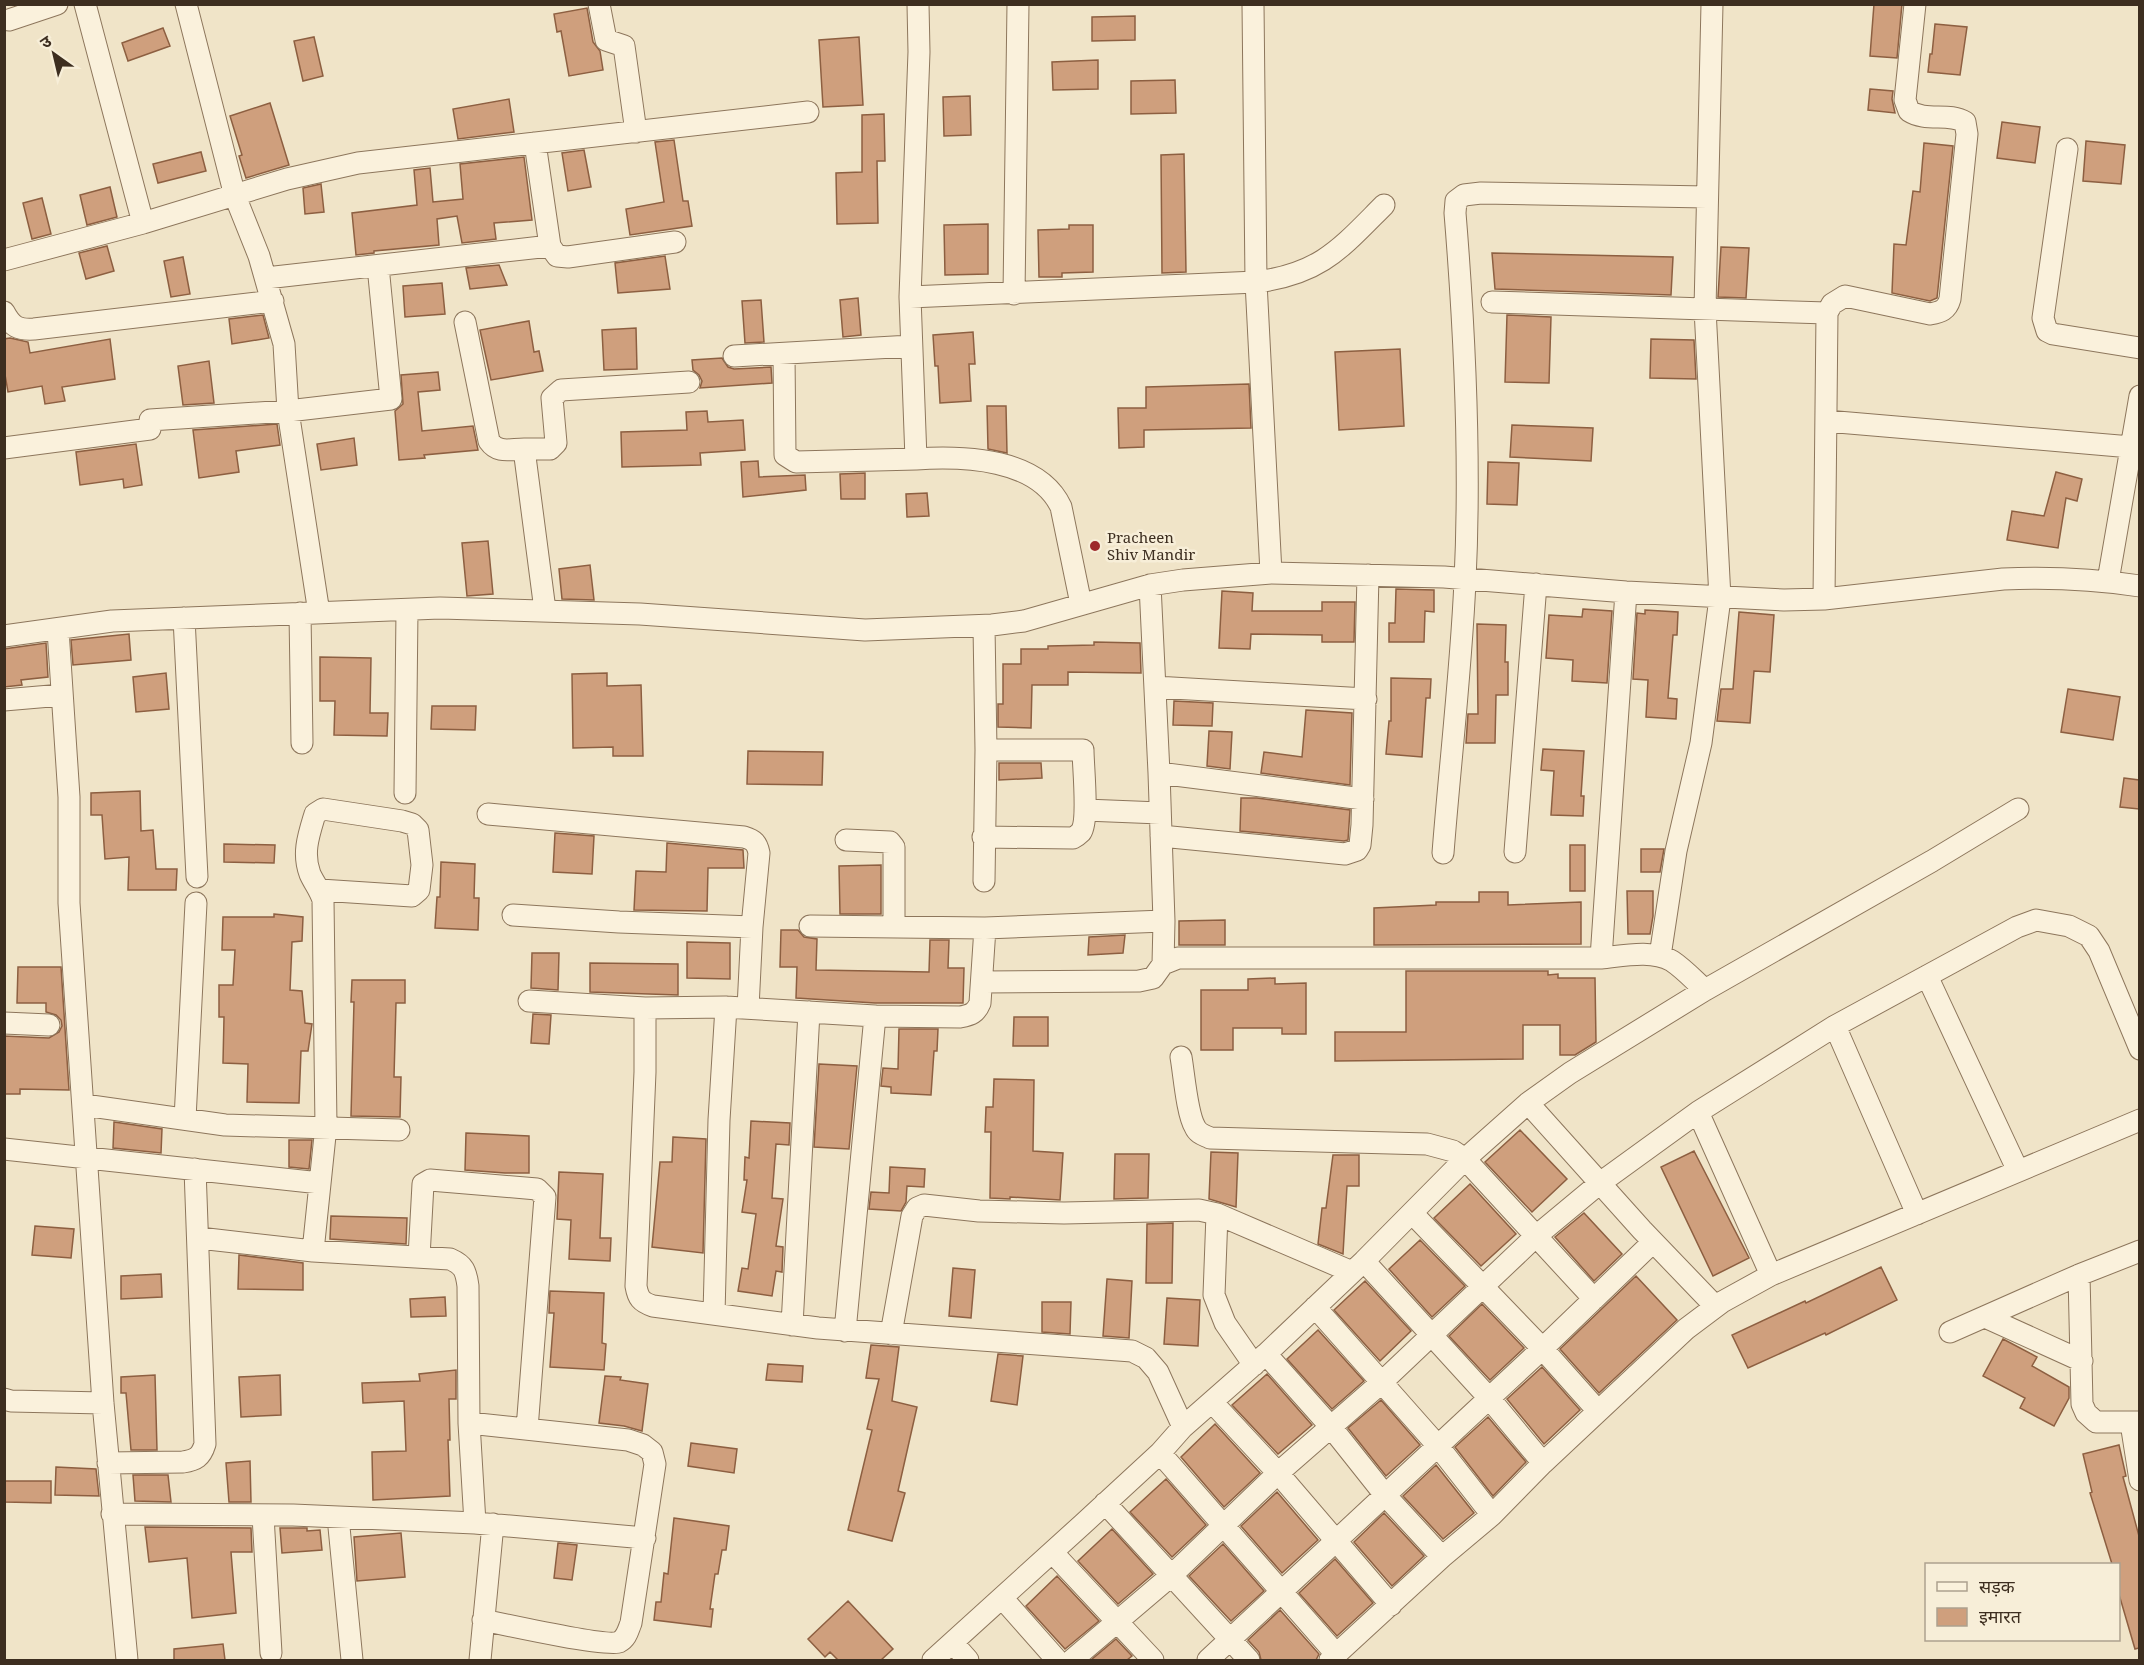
<svg xmlns="http://www.w3.org/2000/svg" width="2144" height="1665" font-family="'Noto Serif','Noto Sans Devanagari',serif">
<rect width="100%" height="100%" fill="#f0e4c8"/>
<path fill="#cf9f7d" stroke="#8d5f41" stroke-width="1.5" d="M1874,4H1902L1897,58L1870,56Z
M587,8L593,42L600,51L603,70L569,76L561,31L557,32L554,14Z
M1135,16V40L1092,41V17Z
M1935,24L1967,27L1960,75L1928,72L1930,54H1932Z
M163,28L170,46L128,61L122,43Z
M314,37L323,76L303,81L294,41Z
M859,37L863,105L823,107L819,40Z
M1098,60V89L1053,90L1052,62Z
M1175,80L1176,113L1131,114V81Z
M1870,89L1893,91L1892,99L1895,113L1868,110Z
M970,96L971,135L944,136L943,97Z
M509,99L514,132L458,139L453,109Z
M270,103L289,165L246,178L239,156L242,155L230,116Z
M884,114L885,161H877L878,223L837,224L836,173L862,172V115Z
M2002,122L2040,127L2035,163L1997,158Z
M674,140L683,201H688L692,226L630,235L626,209L664,202L655,142Z
M2086,141L2125,145L2121,184L2083,181Z
M1924,143L1953,146L1937,298L1930,301L1892,293L1894,244L1906,245L1913,191L1920,192Z
M584,150L591,187L568,191L562,153Z
M201,152L206,171L158,183L153,164Z
M1184,154L1186,272L1162,273L1161,155Z
M524,157L532,220L494,223L496,239L462,243L457,216L437,219L439,245L374,251V253L356,255L352,213L417,205L414,170L430,168L433,202L463,199L460,164Z
M321,184L324,212L305,214L303,188Z
M110,187L117,217L87,225L80,195Z
M42,198L51,234L32,239L23,203Z
M988,224V274L945,275L944,225Z
M1069,225H1093V272L1062,273V277H1039L1038,230L1069,229Z
M107,246L114,271L86,279L79,253Z
M1721,247L1749,248L1746,298L1718,297Z
M1492,253L1673,257L1671,295L1495,289Z
M665,256L670,289L618,293L615,263Z
M183,257L190,294L171,297L164,261Z
M499,265L507,285L470,289L466,268Z
M442,283L445,314L405,317L403,286Z
M858,298L861,335L843,337L840,300Z
M761,300L764,342L745,343L742,301Z
M263,315L269,338L232,344L229,319Z
M1507,315L1551,317L1549,383L1505,382Z
M529,321L534,352L539,351L543,371L491,380L480,330Z
M636,328L637,369L604,370L602,330Z
M973,332L975,364H969L971,401L940,403L938,366H935L933,335Z
M10,338L28,342L30,353L110,339L115,379L62,387L65,401L45,404L42,386L8,392L4,369V339Z
M1651,339L1694,340L1696,379L1650,378Z
M1400,349L1404,426L1339,430L1335,352Z
M722,358L728,367L734,369L771,367L772,383L700,388L702,381L699,375L693,370L692,360Z
M209,361L214,403L183,405L178,366Z
M438,372L440,390L418,392L422,431L473,426L478,450L424,455L425,458L399,460L395,411L403,404L401,375Z
M1249,384L1251,428L1144,430V447L1119,448L1118,408H1146V387Z
M987,406H1006L1007,453L988,449Z
M707,411L708,422L743,420L745,450L700,453L701,465L622,467L621,432L687,430L686,412Z
M277,424L280,445L236,451L239,472L199,478L193,430Z
M1512,425L1593,428L1591,461L1510,457Z
M354,438L357,465L321,470L317,444Z
M136,444L142,485L124,488L123,479L80,485L76,452Z
M758,461L759,477L805,475L806,490L743,497L741,462Z
M1488,462L1519,463L1517,505L1487,504Z
M2056,472L2082,479L2077,501L2066,498L2058,548L2007,540L2012,511L2044,516Z
M865,473V499H841L840,474Z
M927,493L929,516L907,517L906,494Z
M488,541L493,594L467,596L462,543Z
M590,565L594,600L562,599L559,569Z
M1396,589L1434,590V612L1425,611L1424,642H1389V623H1395Z
M1222,591L1253,593L1252,611H1322V602H1355L1354,642H1322V635L1251,634L1250,649L1219,648Z
M1583,609L1612,611L1607,683L1572,681L1573,660L1546,658L1549,615L1582,617Z
M1645,610L1678,612L1677,635H1673L1668,698L1677,699L1676,719L1646,717L1648,680L1633,679L1637,613L1645,614Z
M1739,612L1774,615L1770,672L1754,671L1750,723L1717,721L1721,689H1733Z
M1477,624L1506,625L1505,662H1508V695H1496L1495,743H1466L1468,714H1478Z
M129,634L131,660L73,665L71,640Z
M1094,642L1140,643L1141,673L1068,672V685H1032L1031,728L998,727V704H1003V664H1021V649H1048V646L1094,645Z
M46,643L48,677L21,680L22,685L4,687V649Z
M320,657L371,658L370,713H388L387,736L334,735L335,701H320Z
M166,673L169,709L136,712L133,677Z
M607,673V686L641,685L643,756H613V747L573,748L572,674Z
M1391,678L1431,679L1430,698H1426L1422,757L1386,754L1389,721H1391Z
M2068,689L2120,697L2113,740L2061,732Z
M1174,701L1213,703L1212,726L1173,725Z
M432,706H476L475,730L431,729Z
M1306,710L1352,713L1350,785L1261,773L1264,752L1302,757Z
M1209,731L1232,732L1230,769L1207,766Z
M1543,749L1584,751L1581,796H1584L1583,816L1551,815L1554,771L1541,770Z
M748,751L823,752L822,785L747,784Z
M999,763H1041L1042,778L999,780Z
M2124,778L2139,780V809L2120,807Z
M140,791L141,831L153,830L156,869H177L176,890H128L129,857L105,859L102,815H91V793Z
M1241,798H1257L1350,810L1348,840L1344,841L1240,831Z
M555,833L594,836L592,874L553,872Z
M667,843L743,850L744,868H708L707,911L634,910L636,871L666,872Z
M224,844L275,845L274,863L224,862Z
M1570,845H1585V891H1570Z
M1641,849H1664L1660,872H1641Z
M441,862L475,864L474,898H479L478,930L435,928L437,897H440Z
M881,865V914H840L839,866Z
M1627,891H1653V916L1650,934H1628Z
M1479,892H1508V905L1581,902V944L1374,945V908L1436,905V902H1479Z
M274,914L303,917L302,941L292,942L290,990L302,991L305,1023L312,1024L308,1051H301L299,1103L247,1102L248,1064L223,1063L224,1017H219V985H233L235,950H222L223,917H274Z
M1225,920V945H1179V921Z
M781,930H798L804,937L817,939L816,970L929,972L930,940H949L948,968H964L963,1003H875L796,998L797,967H780Z
M1125,935L1123,953L1088,955L1089,937Z
M687,942L730,943V979L687,978Z
M532,953H559L558,990L531,988Z
M590,963L678,964V995L590,992Z
M18,967H61L69,1090L20,1089V1094H4V1036L49,1038L59,1032L62,1026L61,1020L56,1015L46,1012V1003H17Z
M1406,971H1548V975L1558,974V978H1595L1596,1042L1575,1055H1560V1025H1523V1059L1335,1061V1032H1406Z
M1275,978V984L1306,983V1034H1282V1028H1233V1050H1201V990H1248V979Z
M352,980H405V1003H396L394,1077H401L400,1117L351,1116L354,1002H351Z
M533,1014L551,1015L549,1044L531,1043Z
M1014,1017H1048V1046H1013Z
M899,1029H938L937,1051H934L931,1095L891,1093V1087L881,1086L883,1068L898,1069Z
M819,1064L857,1066L849,1149L814,1147Z
M994,1079L1034,1080L1033,1151L1063,1153L1060,1200L1010,1197V1199L990,1198L991,1132H985L986,1107H993Z
M751,1121L790,1123L789,1145L776,1144L772,1198L783,1199L776,1246L783,1247L782,1272L776,1271L772,1296L738,1291L742,1268L748,1269L756,1214L742,1212L747,1180H744L745,1157L749,1158Z
M114,1122L162,1129L161,1153L113,1148Z
M1520,1130L1567,1179L1532,1212L1485,1162Z
M466,1133L529,1136V1173H505L465,1170Z
M673,1137L706,1139L703,1253L652,1247L660,1162H672Z
M289,1140H312L309,1169L289,1167Z
M1694,1151L1749,1258L1713,1276L1661,1167Z
M1211,1152L1238,1153L1236,1207L1209,1199Z
M1115,1154H1149L1148,1198L1114,1199Z
M1333,1155H1359V1186H1347L1343,1254L1318,1244L1322,1208H1326Z
M890,1167L925,1169L924,1187L907,1186L906,1202L901,1211L869,1209L871,1192L889,1193Z
M559,1172L603,1174L600,1238H611L610,1261L569,1259L571,1220L557,1219Z
M1470,1184L1516,1234L1481,1266L1434,1218Z
M1584,1213L1622,1254L1594,1281L1555,1237Z
M331,1216L407,1218L406,1244L330,1239Z
M1173,1223L1172,1283H1146L1147,1224Z
M35,1226L74,1229L71,1258L32,1255Z
M1420,1240L1465,1286L1432,1317L1389,1269Z
M239,1255L303,1263V1290L238,1289Z
M1881,1267L1897,1300L1826,1335L1825,1333L1748,1368L1732,1335L1805,1301L1806,1303Z
M953,1268L975,1270L971,1318L949,1316Z
M161,1274L162,1297L121,1299V1276Z
M1636,1276L1677,1320L1599,1393L1560,1349Z
M1107,1279L1132,1281L1129,1338L1103,1336Z
M1365,1281L1411,1331L1380,1361L1334,1310Z
M550,1291L604,1293L602,1343L606,1344L604,1370L550,1367L554,1313H549Z
M445,1297L446,1316L411,1317L410,1299Z
M1167,1298L1200,1300L1198,1346L1164,1344Z
M1042,1302H1071L1070,1334L1042,1332Z
M1482,1304L1524,1348L1490,1380L1449,1336Z
M1318,1330L1364,1381L1332,1409L1287,1359Z
M2003,1339L2037,1357L2032,1366L2069,1387V1398L2054,1426L2020,1408L2025,1398L1983,1376Z
M871,1345L899,1347L892,1401L917,1407L898,1491L905,1493L892,1541L848,1530L872,1430L867,1429L879,1379L866,1378Z
M998,1354L1023,1356L1017,1405L991,1401Z
M768,1364L803,1366L802,1382L766,1380Z
M1542,1367L1580,1410L1544,1444L1507,1399Z
M456,1370V1399H449L450,1440H448L450,1496L373,1500L372,1452L406,1451L404,1401L363,1403L362,1383L420,1381L419,1374Z
M1267,1374L1312,1425L1278,1454L1232,1405Z
M155,1375L157,1450H131L126,1393H121V1377Z
M280,1375L281,1415L241,1417L239,1377Z
M605,1376L621,1377L620,1380L648,1384L642,1431L624,1426L599,1423Z
M1381,1400L1420,1445L1386,1476L1348,1428Z
M1488,1417L1526,1462L1493,1496L1455,1447Z
M1215,1424L1260,1473L1224,1507L1181,1457Z
M691,1443L737,1449L734,1473L688,1466Z
M2119,1445L2126,1476L2123,1477L2139,1536V1648L2135,1649L2118,1591V1564H2112L2090,1493L2092,1492L2083,1454Z
M250,1461L251,1502H229L226,1463Z
M1436,1465L1474,1513L1443,1539L1403,1496Z
M56,1467L96,1469L99,1496L55,1495Z
M133,1475H168L171,1502L135,1501Z
M1166,1479L1206,1525L1172,1557L1130,1512Z
M5,1481H51V1503L5,1502Z
M1277,1492L1318,1540L1282,1573L1241,1526Z
M1384,1513L1424,1556L1392,1586L1354,1542Z
M674,1518L729,1526L726,1550H722L718,1574H715L710,1609H713L711,1627L654,1620L656,1602H661L664,1573L668,1574Z
M145,1527L251,1528L252,1552H231L236,1613L192,1618L187,1558L149,1562Z
M280,1528H307V1531L320,1530L322,1550L282,1553Z
M1112,1529L1153,1574L1118,1604L1078,1561Z
M401,1533L405,1577L357,1581L354,1537Z
M558,1543L577,1545L572,1580L554,1578Z
M1223,1544L1264,1591L1231,1621L1189,1576Z
M1335,1559L1373,1603L1337,1636L1299,1593Z
M1057,1576L1099,1621L1065,1649L1026,1606Z
M848,1601L893,1649L881,1660H838L830,1652L825,1657L808,1639Z
M1280,1610L1319,1654L1316,1660H1261L1259,1652L1248,1640Z
M1116,1639L1132,1656L1127,1660H1091Z
M223,1644L225,1660H174V1649Z"/>
<g fill="none" stroke-linecap="round" stroke-linejoin="round">
<g stroke="#8d765c" stroke-width="23">
<path id="minor" d="M85,4L143,223
M186,4L235,196L259,256L284,344L288,411L319,613
M599,4L606,40L624,46L636,132
M918,4L919,52L910,297L916,459C963,456 1038,458 1061,507L1081,604
M1253,4L1256,282L1271,573
M9,20L57,4
M535,143L550,246L557,256L568,257L675,242
M2067,149L2043,318L2047,331L2053,334L2140,348
M4,260L143,223L287,179L358,163L808,112
M266,278L550,246
M1014,294L1018,4
M910,297L1256,282C1321,274 1341,248 1384,205
M1492,302L1827,313
M4,312C12,327 18,330 34,329L273,301
M465,322L489,441C498,454 510,449 524,449L545,610
M784,354L785,455L796,462L916,459
M734,356L911,346
M150,420L288,411L391,399L378,266
M1826,421L2131,447
M4,448L150,429
M524,449H550L556,443L552,398L561,390L689,382
M2108,581L2140,396
M1150,585L1159,773L1164,921L1163,964
M1824,599L1827,313L1832,304L1845,296L1930,314C1941,312 1947,310 1950,299L1967,134L1965,122C1949,112 1926,122 1909,111L1905,100L1915,4
M300,613L302,743
M184,618L197,877
M58,630L69,797V903L103,1403L127,1660
M4,636L112,621L440,608L640,614L865,630L992,625L1024,621L1150,585L1183,580L1271,573L1444,577L1626,592L1784,600L1824,599L2003,579C2049,577 2094,579 2140,586
M1155,687L1366,699
M4,700L62,695
M1159,773L1363,799
M405,793L407,610
M1085,810L1160,813
M488,814L744,837C754,840 757,843 759,853L752,927L748,1008
M1161,836L1345,854L1357,850L1360,845L1362,825L1368,575
M983,837L1073,838C1075,837 1080,833 1081,832C1089,820 1083,766 1083,750H986
M846,840L890,842L894,847V927
M1515,852L1536,584
M1443,853C1450,763 1461,672 1465,581C1471,458 1465,335 1455,213L1456,201L1464,195L1481,193L1707,197
M984,881L986,750L984,626
M513,915L619,922L752,927
M810,926L985,928L1164,921
M1660,956L1676,851L1701,743L1720,598L1705,309L1712,4
M1601,958L1626,592
M1927,976L2018,1171
M983,982L1139,981L1153,978L1163,964L1178,958H1601C1622,956 1652,949 1672,961C1684,969 1694,980 1705,990
M529,1001L645,1008L726,1007L875,1016L960,1017C971,1015 976,1013 980,1003L985,928
M645,1008V1072L636,1286C638,1298 641,1302 653,1306L818,1328L1132,1351L1146,1358L1158,1372L1183,1427
M4,1023L49,1025
M1835,1026L1917,1214
M1181,1057C1184,1074 1187,1114 1195,1127C1198,1134 1204,1135 1210,1138L1427,1144L1453,1151L1465,1159L1594,1299
M1528,1103L1642,1230L1715,1306
M84,1105L225,1125L399,1130
M1698,1112L1771,1275
M185,1119L196,903
M4,1149L320,1183
M1412,1213L1541,1347L1598,1411
M1217,1214L1214,1295L1225,1323L1254,1365
M199,1238L313,1251L450,1259C464,1265 466,1271 468,1286L469,1423L475,1523
M313,1251L326,1126L323,900C320,890 314,883 310,874C302,853 309,834 315,814L323,809L402,821L412,824L418,830L422,865L419,890L412,896L320,890
M419,1257L423,1184L430,1180L537,1189L545,1197L527,1429
M1364,1261L1489,1398L1543,1463
M2079,1275L2082,1404L2086,1413L2096,1422H2140
M1315,1307L1438,1446L1492,1515
M714,1314L719,1120L726,1007
M1985,1317L2082,1361
M792,1325L809,1012
M845,1331L875,1016
M1950,1332L2079,1275L2140,1251
M891,1334L912,1216L917,1208L924,1205L979,1211L1064,1213L1199,1210L1217,1214L1352,1272
M1266,1354L1331,1427L1385,1495L1442,1557
M4,1399L11,1401L103,1403
M1212,1402L1278,1473L1391,1605
M469,1423L628,1440L643,1445L652,1452L655,1464L631,1623C628,1630 627,1638 619,1642C607,1647 502,1624 483,1620
M2131,1423L2140,1480
M1160,1453L1336,1654
M108,1463L183,1462C196,1460 201,1457 205,1444L195,1169
M1105,1503L1249,1660
M112,1514L293,1515L475,1523L645,1538
M263,1516L271,1653
M338,1517L352,1660
M1053,1553L1153,1660
M1003,1599L1057,1660
M953,1643L968,1660
M480,1660L493,1524
M933,1660L1083,1524L1160,1453L1183,1427L1266,1354L1364,1261L1465,1159L1528,1103L1570,1073L1705,990L1932,861L2018,809
M1072,1660L1172,1575L1278,1473L1381,1383L1535,1237L1600,1183L1698,1112L1835,1026L2017,927L2036,920L2069,926L2089,936L2099,951L2140,1049
M1208,1660L1543,1348L1653,1242
M1330,1660L1442,1557L1492,1515L1543,1463L1686,1329L1722,1302L1771,1275L2140,1120"/>
</g>
<use href="#minor" stroke="#faf1dc" stroke-width="21"/>
</g>
<circle fill="#9e2a2b" stroke="#f7eed8" stroke-width="2" cx="1095" cy="546" r="6"/>
<g text-anchor="middle" dominant-baseline="central" stroke-width="5" stroke-linejoin="round" paint-order="stroke">
<g font-size="15" fill="#3d2e20" stroke="#f7eed8" text-anchor="start">
<text x="1107" y="537">Pracheen<tspan x="1107" dy="17">Shiv Mandir</tspan></text>
</g>
</g>
<rect width="2144" height="1665" fill="none" stroke="#3d2e20" stroke-width="12"/>
<rect x="1925" y="1563" width="195" height="78" fill="#f7eed8" stroke="#ada18e" stroke-width="1.5"/>
<rect x="1937" y="1582" width="30" height="9" fill="#faf1dc" stroke="#ada18e" stroke-width="1.5"/>
<text x="1979" y="1593" font-size="18" fill="#3d2e20">सड़क</text>
<rect x="1937" y="1608" width="30" height="18" fill="#cf9f7d" stroke="#ada18e" stroke-width="1.5"/>
<text x="1979" y="1623" font-size="18" fill="#3d2e20">इमारत</text>
<g transform="translate(54 54) rotate(326)" stroke="#f7eed8" stroke-width="4.5" paint-order="stroke">
<path d="M0-4.5L10 22L0 15L-10 22Z" fill="#3d2e20"/>
<text y="-9" font-size="16" font-weight="bold" text-anchor="middle" fill="#3d2e20">उ</text>
</g>
</svg>
